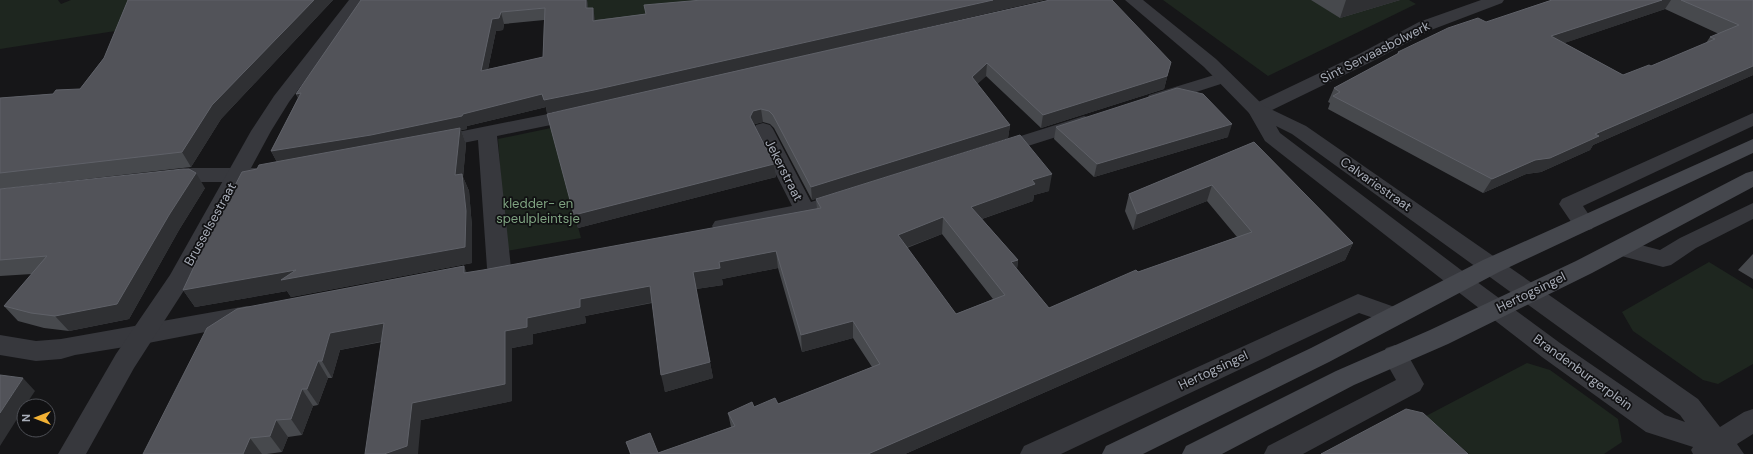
<svg xmlns="http://www.w3.org/2000/svg" width="1753" height="454" font-family="'DM Sans',sans-serif">
<rect width="100%" height="100%" fill="#161618"/>
<path fill="#1e261f" d="M0,0H58L61,4L71,0H146L128,29L0,49Z
M583,0H765L607,76Z
M1163,0H1409L1416,4L1268,76Z
M551,128L581,238L506,251L498,139Z
M1709,262L1753,289V364L1718,384L1703,380L1633,331L1622,312Z
M1527,363L1550,370L1618,419L1622,442L1604,454H1469L1426,416Z"/>
<g fill="none" stroke-linecap="round" stroke-linejoin="round">
<path fill="#37383d" fill-rule="evenodd" d="M1481,0H1504L1502,3L1431,30L1371,62L1264,114L1257,116L1250,114L1247,110L1250,106L1359,54L1419,22Z
M1224,72L1230,73L1233,77L1230,81L1156,105L1149,103L1147,99L1149,95Z
M578,108L585,110L588,114L585,118L497,136L511,268L507,274L499,276L491,274L487,268L478,140L433,149L426,147L423,143L426,139L433,137Z
M1753,113V126L1583,206L1595,224L1592,229L1584,231L1576,229L1559,204L1562,199Z
M1084,116L1091,118L1094,122L1091,126L996,156L989,154L986,150L989,146Z
M763,123L770,125L773,129L811,202L845,191L853,193L856,198L853,203L805,218L723,233L715,231L712,226L715,221L792,206L753,129L756,125Z
M192,168H256L263,170L266,175L263,180L256,182H192L167,185L160,183L157,178L160,173Z
M1753,203V219L1696,248L1671,265L1663,267L1614,254L1611,248L1614,242L1622,240L1660,250L1680,238Z
M1491,258L1499,260L1698,399L1720,427L1744,412L1753,409V434L1737,444L1744,454H1693L1691,450L1693,447L1646,432L1542,357L1453,288L1449,282L1453,276L1461,274L1469,276L1560,343L1665,415L1685,422L1680,415L1483,272L1480,266L1483,260Z
M1358,294L1403,310L1406,316L1403,322L1394,325L1359,313L1061,454H1020L1024,446Z
M247,306L256,309L259,315L256,321L247,324L143,344L75,355L61,359L36,361L0,355V335L36,341L61,339Z
M1395,345L1404,348L1424,384L1420,391L1303,454H1264L1268,446L1396,380L1382,355L1386,348Z"/>
<path fill="#37383d" fill-rule="evenodd" d="M349,0H365L289,102L271,131L190,281L134,368L86,454H58L116,354L170,275L251,131L274,96Z
M1125,0H1143L1216,59L1264,106L1306,126L1499,260L1502,266L1499,272L1491,274L1483,272L1292,134L1276,126L1280,133L1469,276L1473,282L1469,288L1461,290L1453,288L1265,141L1249,113L1204,67Z"/>
<path fill="#45474d" fill-rule="evenodd" d="M1753,139V153L1499,272L1329,362L1143,454H1102L1106,446L1311,348L1483,260Z
M1753,171V187L1592,273L1448,344L1354,385L1222,454H1182L1186,446L1336,371L1430,330L1576,261L1746,173Z"/>
</g>
<path fill="#47494d" fill-rule="evenodd" d="M128,0H333L221,119L191,167L0,189V98L53,94L80,89L104,58Z
M361,0H587L588,8L595,20L646,14L702,0H1044L597,103L547,113L546,107L467,126V129L461,130L466,144L463,177L469,191L472,227V263L291,297L287,291L195,307L183,290L230,195L257,169L277,162L271,151L298,98L296,94ZM544,20L543,57L488,69L496,31L503,30L504,24Z
M1050,0L1171,62L1164,89L1041,128L986,76L977,84L1010,125L1008,138L812,200L774,128L770,124L763,122L755,124L754,125L774,164L776,177L578,228L547,114Z
M1311,0H1400L1340,18Z
M1552,0H1753V75L1593,145L1590,150L1541,172L1526,174L1483,193L1328,109L1330,103L1328,102L1334,88L1397,54L1398,52ZM1665,9L1719,34L1710,37L1706,43L1651,66L1623,75L1564,43Z
M1056,127L1228,137L1094,177L1054,139Z
M1254,142L1353,243L1345,260L905,454H630L626,442L658,453L731,427L728,413L754,407L778,404L872,367L853,338L802,352L778,268L722,279L723,285L696,289L713,378L665,392L652,303L585,316L586,323L533,334V344L512,348V401L421,420L382,342L340,350L332,378H328L318,405L313,406L302,435L288,437L282,452L267,454H143L467,273L817,209L816,199L1049,191L1034,195L1033,201L982,219L1018,260L1017,269L1049,308L1138,272L1237,237L1207,201L1133,230L1125,211L1129,194ZM942,234L993,299L956,314L907,248Z
M205,188L179,230L129,319L69,331L44,328L18,321L4,306L32,274L0,276V189Z
M1753,254V279L1738,270L1752,255Z"/>
<path fill="#2f3033" d="M314,0H333L221,119L191,167L182,152L212,105Z
M586,0H587L588,8V20L586,8Z
M993,0H1044L597,103L547,113L546,107L467,126V129L461,130L466,144L463,177L469,191L472,227V263L291,297L287,291L195,307L183,290L278,164L271,151L463,114L542,94Z
M1346,0H1400L1340,18Z
M1662,0H1671L1665,9L1544,50L1551,36Z
M593,8L595,19L596,33L593,21Z
M501,12L504,24L503,30L496,31L485,83L481,71L492,19Z
M1171,62L1164,89L1041,128L1043,115Z
M987,63L986,76L971,90L972,77Z
M1753,66V75L1593,145L1590,150L1541,172L1526,174L1483,193L1492,179Z
M301,93L303,107L296,94Z
M761,109L763,122L755,124L752,130L750,117L753,111Z
M1232,124L1228,137L1094,177L1097,164Z
M1010,125L1008,138L812,200L811,187Z
M774,164L776,177L578,228L574,215Z
M196,173L205,188L179,230L129,319L69,331L55,316Z
M1052,174L1049,191L1034,195L1033,201L970,223L971,207L1032,180Z
M1212,185L1207,201L1133,230L1137,214Z
M943,217L942,234L897,251L898,235Z
M1353,243L1345,260L905,454H868Z
M776,251L778,268L722,279L723,285L696,289L693,272L719,262Z
M1018,260L1016,276L1011,262Z
M464,266L471,283L464,273Z
M650,286L654,302L585,316L586,323L533,334V344L512,348V401L421,420L418,454H384L412,403L505,331L527,318L580,299Z
M853,321V338L802,352L801,335Z
M384,323L393,339L340,350L332,378L322,361L330,333Z
M318,361L328,378L318,405L307,389Z
M710,362L713,378L665,392L661,375Z
M23,378L35,391L25,406H24V408L0,446V413Z
M302,389L313,406L302,435L291,419Z
M276,420L288,437L282,452L270,436Z
M250,438L262,454H243Z"/>
<path fill="#525359" stroke="#5f6168" fill-rule="evenodd" d="M128,0H314L212,105L182,152L0,173V98L53,94L56,90L80,89L104,58Z
M361,0H586V8H593V21L646,14L644,5L702,0H993L594,90L544,100L542,94L463,114L462,116L371,135L271,151L301,93L296,94ZM545,8L543,57L481,71L492,19L499,18L501,12Z
M1050,0H1112L1171,62L1167,76L1043,115L987,63L972,77L1010,125L811,187L773,115L769,111L761,109L753,111L750,117L774,164L574,215L547,114Z
M1552,0H1662L1551,36L1623,75L1649,65L1651,66L1715,39L1710,37L1739,25L1681,0H1753V66L1595,134L1599,136L1550,158L1535,160L1492,179L1333,96L1340,92L1334,88L1399,53L1398,52L1448,28L1478,18L1486,22Z
M1177,88L1203,94L1232,124L1097,164L1056,127Z
M460,128L455,175L462,174L466,211L465,247L281,280L296,270L183,290L228,194L230,195L242,172L257,169L259,165Z
M1020,135L1052,174L1032,180L1035,184L971,207L1018,260L1011,262L1049,308L1136,270L1138,272L1252,232L1212,185L1137,214L1129,194L1254,142L1353,243L868,454H631L626,442L650,433L658,453L735,426L728,413L752,402L754,407L775,398L778,404L880,364L853,321L801,335L776,251L719,262L720,268L693,272L710,362L661,375L650,286L580,299V307L527,318V327L505,331V384L412,403L407,446L384,454H365L384,323L330,333L322,361H318L307,389H302L291,419L276,420L270,436L250,438L243,454H143L207,328L237,309L464,266V273L483,270L821,208L816,199ZM943,217L1005,295L956,314L898,235Z
M183,169H189L196,173L169,215L117,304L55,316L31,313L4,306L47,256L0,260V189Z
M0,375L23,378L0,413Z
M1406,409L1423,413L1468,454H1321Z"/>
<g text-anchor="middle" dominant-baseline="central" stroke-width="3.5" stroke-linejoin="round" paint-order="stroke">
<g font-size="13" fill="#a8adb8" stroke="#111113">
<text transform="translate(1375 52) rotate(-27)">Sint Servaasbolwerk</text>
<text transform="translate(784 170) rotate(63)">Jekerstraat</text>
<text transform="translate(1376 184) rotate(35)">Calvariestraat</text>
<text transform="translate(210 224) rotate(-61)">Brusselsestraat</text>
<text transform="translate(1531 292) rotate(-26)">Hertogsingel</text>
<text transform="translate(1213 370) rotate(-25)">Hertogsingel</text>
<text transform="translate(1583 372) rotate(36)">Brandenburgerplein</text>
</g>
<g font-size="13" fill="#7fa381" stroke="#111113">
<text x="538" y="203">kledder- en<tspan x="538" dy="15">speulpleintsje</tspan></text>
</g>
</g>
<g transform="translate(36 418) rotate(270)"><circle r="19" fill="#111113" stroke="#4d4f55"/>
<path d="M0-3L7 15L0 10L-7 15Z" fill="#f2b134"/>
<text y="-6" font-size="11" font-weight="bold" text-anchor="middle" fill="#a8adb8">N</text>
</g>
</svg>
